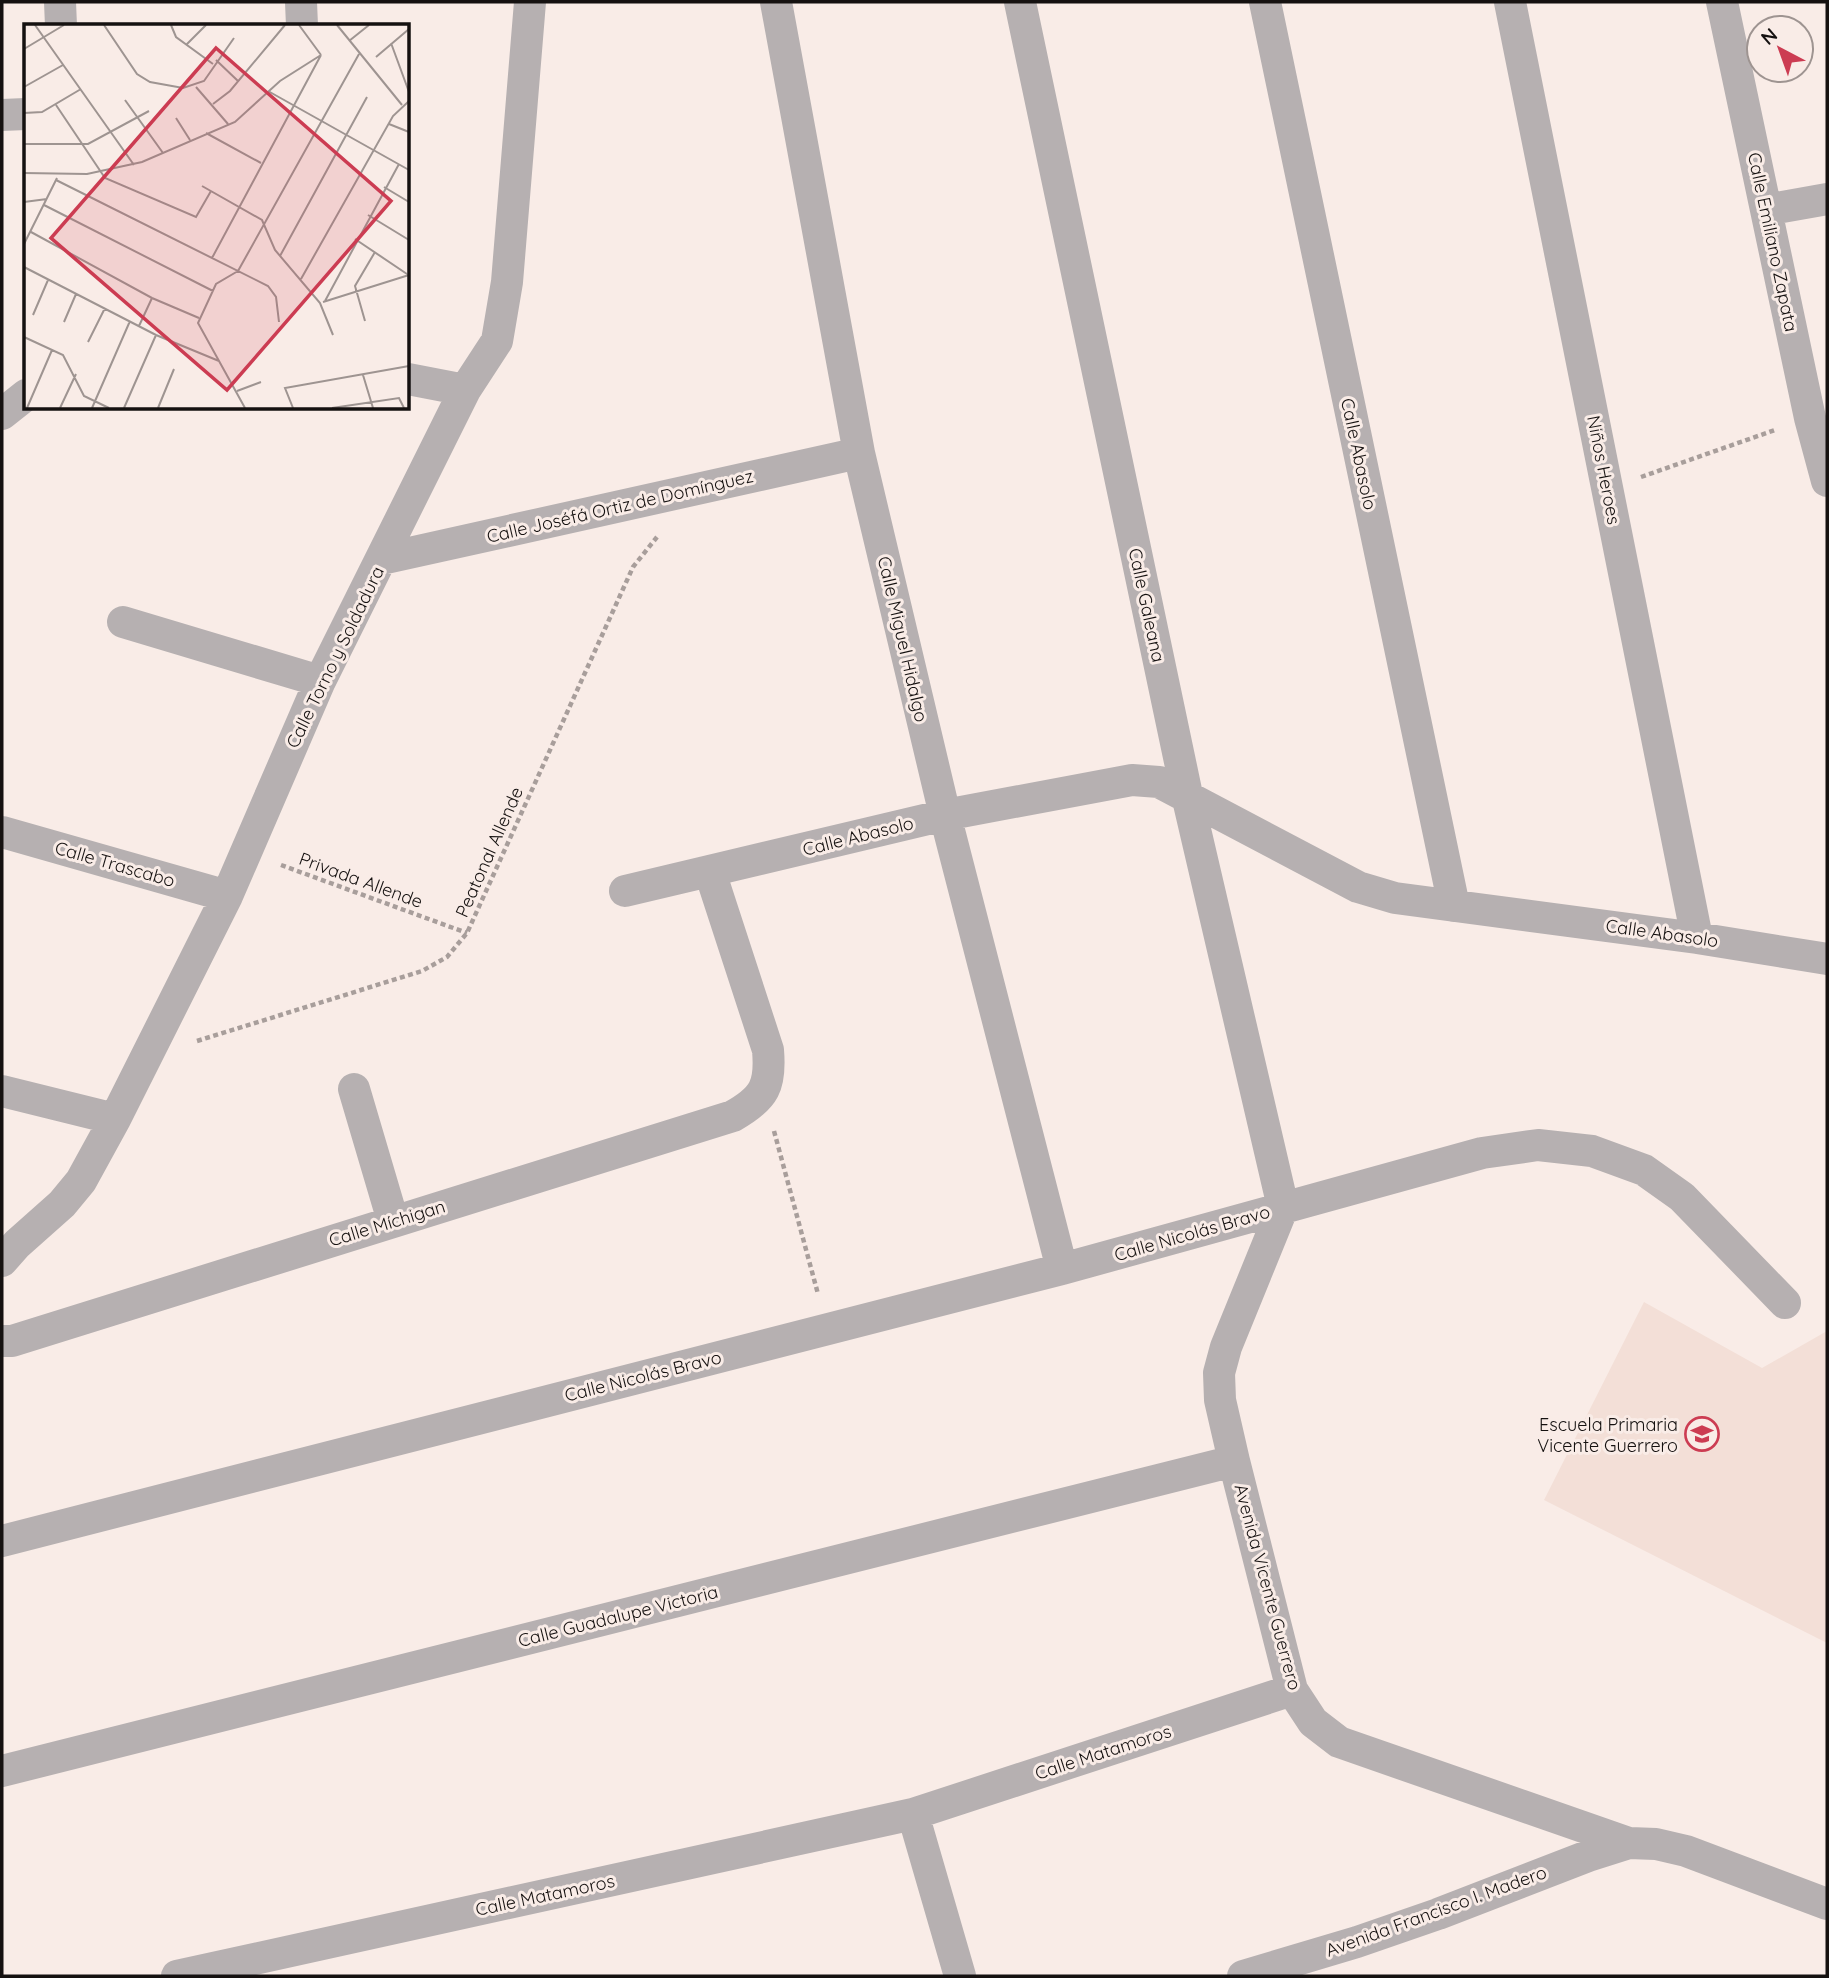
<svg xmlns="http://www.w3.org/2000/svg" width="1829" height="1978" font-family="Quicksand,sans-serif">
<rect width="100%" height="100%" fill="#f9ece7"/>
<path fill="#f3dfd7" d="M1644,1302L1762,1368L1827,1331V1643L1544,1500Z"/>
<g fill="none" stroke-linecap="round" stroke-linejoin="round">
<path stroke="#a89e9b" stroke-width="4.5" stroke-dasharray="5 3.5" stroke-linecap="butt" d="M1641,477L1775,430
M281,865L467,933
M197,1041L422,971L447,957L467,933L633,567L657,537
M774,1131L818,1294"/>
<path stroke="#b6b0b1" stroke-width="32" d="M60,2L61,26
M301,2L302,26
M776,2L859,453L945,815L1062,1269
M1020,2L1187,795L1283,1207
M1265,2L1454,906
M1510,2L1697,938
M1722,2L1810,418L1827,481
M2,115L26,114
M1766,210L1827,199
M408,379L465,390
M2,414L26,395
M382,559L859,453
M123,622L320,681
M2,832L227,896
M625,891L945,815L1132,780L1159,782L1358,887L1395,898L1697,938L1827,959
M354,1089L393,1221
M2,1091L115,1119
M1283,1207L1226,1347L1219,1373L1220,1400L1234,1461L1292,1690L1313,1722L1339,1742L1629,1843
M2,1261L17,1244L62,1204L81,1181L115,1119L227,896L320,681L465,390L497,341L507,282L530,2
M2,1341H12L733,1116C765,1098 771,1085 768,1050L710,872
M2,1541L1062,1269L1482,1153L1538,1145L1592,1151L1644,1170L1682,1197L1785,1303
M2,1771L1234,1461
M913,1814L960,1976
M177,1976L913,1814L1292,1690
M1243,1976L1357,1942L1438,1914L1588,1856L1629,1843L1656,1844L1686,1851L1827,1904"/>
</g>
<defs>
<g id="school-ring" transform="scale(1.75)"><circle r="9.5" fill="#f9ece7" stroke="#cc3c52" stroke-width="1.5"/><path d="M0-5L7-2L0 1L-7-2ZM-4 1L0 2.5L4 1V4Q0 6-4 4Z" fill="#cc3c52"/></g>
</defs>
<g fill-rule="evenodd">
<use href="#school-ring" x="1702" y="1434"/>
</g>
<g text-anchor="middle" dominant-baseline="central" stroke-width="6" stroke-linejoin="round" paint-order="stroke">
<g font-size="18" fill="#151110" stroke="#f9ece7">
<text transform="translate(1773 242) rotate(78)">Calle Emiliano Zapata</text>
<text transform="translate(1359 454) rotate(78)">Calle Abasolo</text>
<text transform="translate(1604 470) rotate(79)">Niños Heroes</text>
<text transform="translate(620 506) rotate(-13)">Calle Joséfá Ortiz de Domínguez</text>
<text transform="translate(1147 605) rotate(78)">Calle Galeana</text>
<text transform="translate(903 639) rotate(77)">Calle Miguel Hidalgo</text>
<text transform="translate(335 657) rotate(-64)">Calle Torno y Soldadura</text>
<text transform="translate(858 836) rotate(-14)">Calle Abasolo</text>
<text transform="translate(489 852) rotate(-66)">Peatonal Allende</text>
<text transform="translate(115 864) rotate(16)">Calle Trascabo</text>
<text transform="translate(361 880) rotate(20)">Privada Allende</text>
<text transform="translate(1662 933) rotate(8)">Calle Abasolo</text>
<text transform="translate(387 1223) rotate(-17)">Calle Míchigan</text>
<text transform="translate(1192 1233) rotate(-16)">Calle Nicolás Bravo</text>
<text transform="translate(643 1376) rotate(-14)">Calle Nicolás Bravo</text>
<text transform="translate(1268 1587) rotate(75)">Avenida Vicente Guerrero</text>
<text transform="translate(618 1616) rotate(-14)">Calle Guadalupe Victoria</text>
<text transform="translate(1103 1752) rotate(-18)">Calle Matamoros</text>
<text transform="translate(545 1895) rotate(-12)">Calle Matamoros</text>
<text transform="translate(1436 1911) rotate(-20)">Avenida Francisco I. Madero</text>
</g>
<g font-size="18" fill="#151110" stroke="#f9ece7" text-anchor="end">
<text x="1678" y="1424">Escuela Primaria<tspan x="1678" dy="21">Vicente Guerrero</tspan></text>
</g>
</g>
<g transform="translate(24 24)">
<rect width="385" height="385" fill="#f9ece7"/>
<path fill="none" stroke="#9e9491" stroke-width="2" d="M11,1L110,141M80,1L113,50L126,58L159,64L180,57L210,14M147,1L152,13L189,40M275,1L297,31M313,1L378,81M325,17L345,1M367,19L385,68M163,20L182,1M0,25L40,1M352,33L385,5M192,36L214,57M0,63L39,41M172,63L204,100M244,67L385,146M101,76L139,129M189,80L206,67L261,1M32,81L81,154L172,193L187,167M0,89L18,88L57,65M152,94L166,116M365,100L385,108M182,109L237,139M0,120H64L125,87M0,149L63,150L118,138L211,98L256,57L297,31M32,156L244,262L252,273L255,298M178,162L238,196L251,226L296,279L309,311M360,163L385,178M0,178L23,175M20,181L189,267M344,191L385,216M7,208L128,274L175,294M331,215L383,250M0,220L33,154M256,232L343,73M188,234L297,31M0,243L132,311L195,337M214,247L335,30M214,247L192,260L174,299L221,384M277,255L369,92L385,77M301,277L375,140M299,278L385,251M9,291L24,256M341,297L331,262L351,228M40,298L52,270M115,302L128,274M0,313L39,331L60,372L85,384M64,318L81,284M339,351L349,384M213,367L237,358M3,384L28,326M36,384L52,350M68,384L106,297M100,384L132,311M134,384L150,345M269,384L261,364L385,342M308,384L375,374L380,384"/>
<path fill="#cc3c52" fill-opacity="0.15" stroke="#cc3c52" stroke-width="3.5" d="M192,24L367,177L203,366L27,214Z"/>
<rect width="385" height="385" fill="none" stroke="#151110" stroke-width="3.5"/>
</g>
<rect width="1829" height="1978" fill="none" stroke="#151110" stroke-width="7"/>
<g transform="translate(1780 49) rotate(319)"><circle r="33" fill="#f9ece7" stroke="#9e9491" stroke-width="2"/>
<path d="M0-5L12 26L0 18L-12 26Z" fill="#cc3c52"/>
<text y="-10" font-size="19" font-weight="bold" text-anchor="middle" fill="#151110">N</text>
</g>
</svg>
